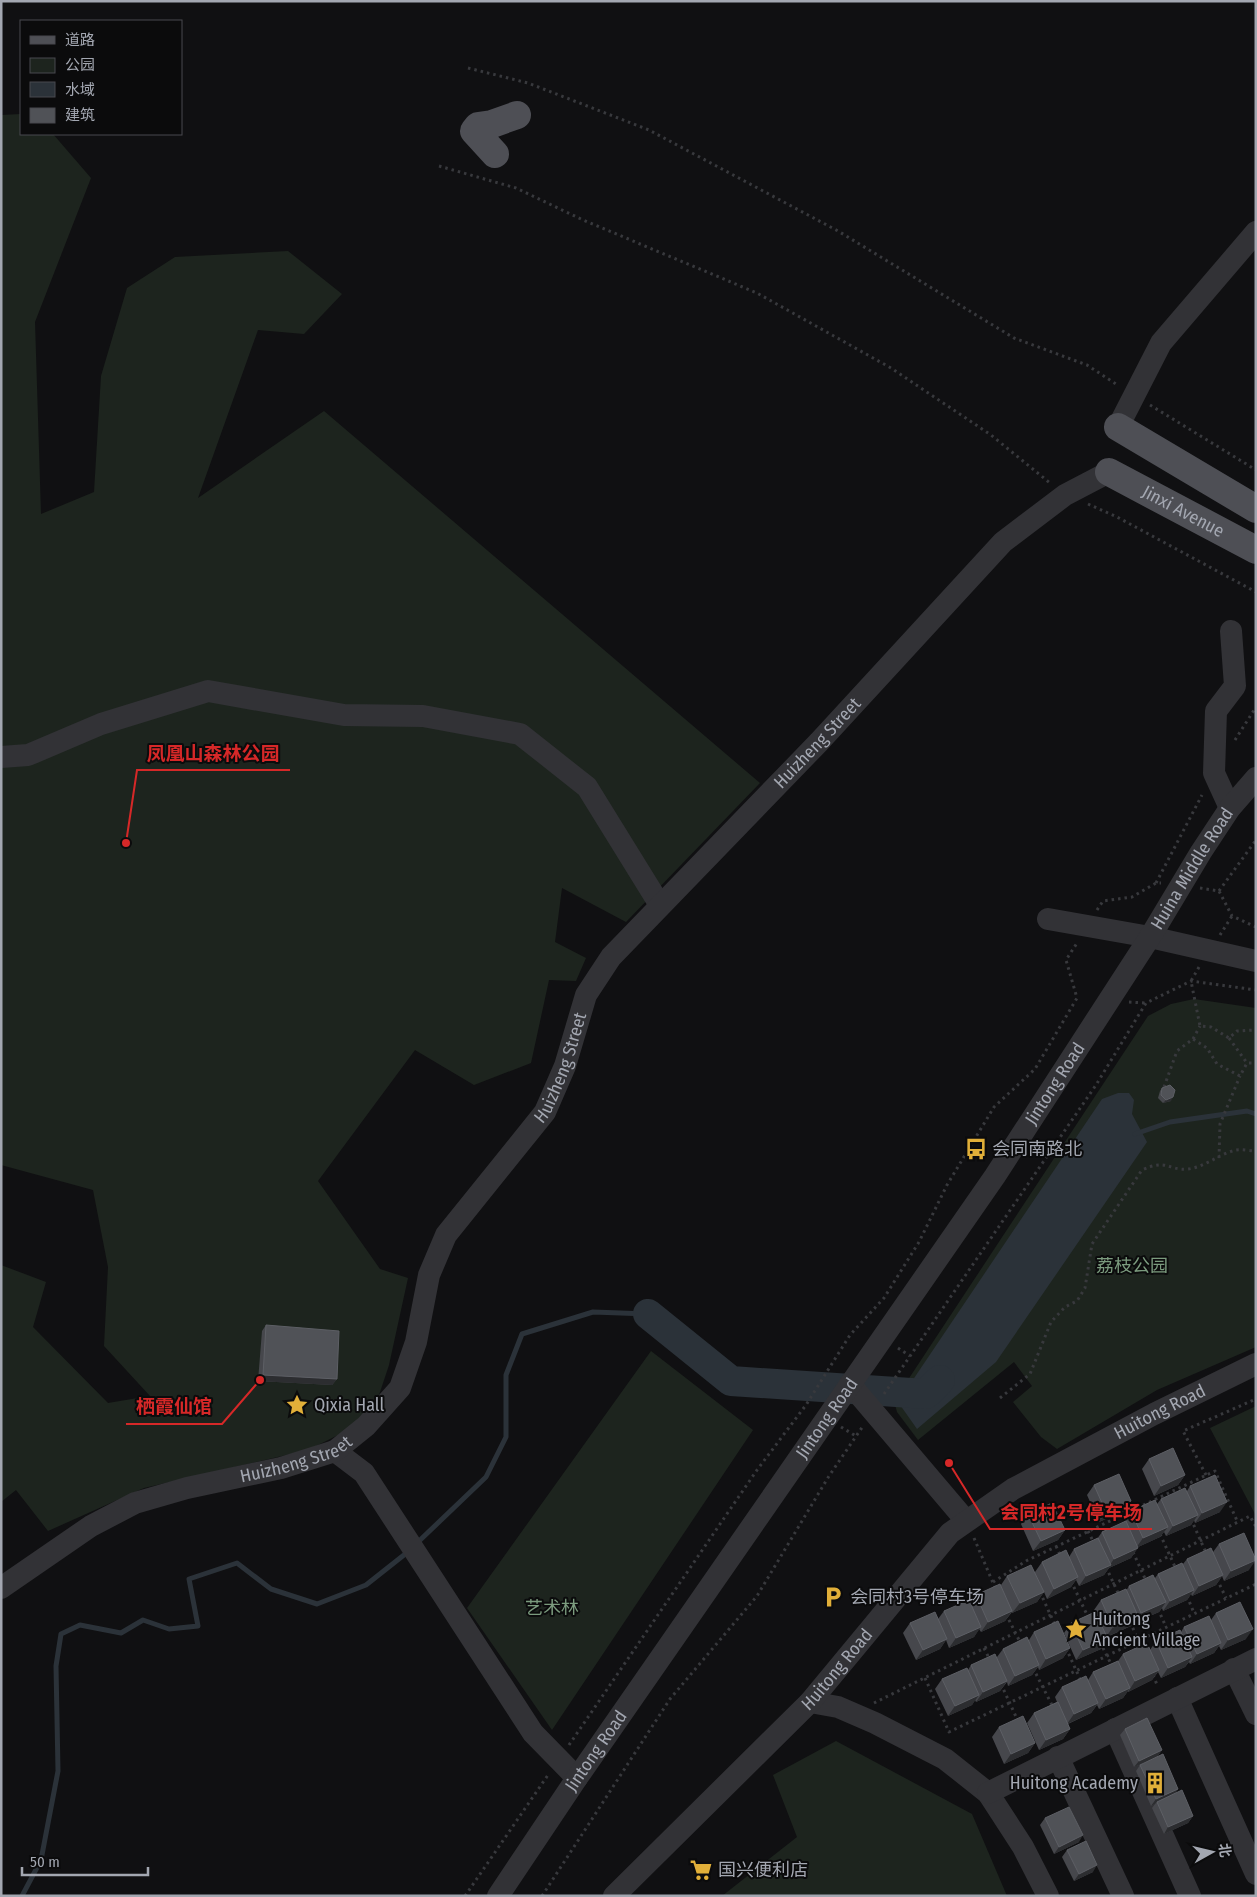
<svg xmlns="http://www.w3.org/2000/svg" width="1257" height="1897" font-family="'Fira Sans Condensed','Noto Sans SC',sans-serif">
<rect width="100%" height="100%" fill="#101012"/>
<path fill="#1d241e" d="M21,114V134H53L91,178L35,322L41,514L94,492L101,376L127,288L175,257L288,251L342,294L304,334L258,330L198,498L324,411L760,783L626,922L562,888L555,942L586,958L576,981L549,980L531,1063L474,1085L415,1050L318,1181L380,1269L408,1278L389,1365L379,1395L350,1429L308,1450L144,1488L48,1531L16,1490L1,1502V1265L46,1282L33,1327L108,1403L150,1396L104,1346L108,1267L93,1190L1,1165V115Z
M1194,999L1256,1008V1347L1157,1390L1057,1449L1041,1437L1013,1402L1032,1386L1014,1362L918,1440L897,1412L894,1401L1148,1016L1171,1004Z
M651,1351L753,1430L552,1730L467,1608Z
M1256,1406V1516L1210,1428Z
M836,1741L972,1814L1007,1896H722L797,1837L773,1775Z"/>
<path fill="#2b3239" d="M1118,1093H1129L1134,1100L1132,1114L1147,1142L996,1362L917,1429L898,1402L1102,1099Z"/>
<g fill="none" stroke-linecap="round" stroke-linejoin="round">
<path stroke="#2b3239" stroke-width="5" d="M1135,1134L1170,1122L1247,1111L1256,1114
M417,1543L486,1477L506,1437V1375L522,1334L593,1312L648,1314
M22,1896L41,1860L58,1771L56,1666L61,1634L80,1625L121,1633L143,1620L169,1629L198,1626L189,1579L237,1563L271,1589L317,1604L366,1585L409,1551"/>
<path stroke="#2b3239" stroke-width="30" d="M648,1314L731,1381L926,1394L940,1380"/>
<path stroke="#38393d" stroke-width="3" stroke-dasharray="2.5 4" stroke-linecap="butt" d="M468,68L528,83L649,130L838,231L1014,338L1087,365L1119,386
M439,166L516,188L583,220L757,293L891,368L991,435L1050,483
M1150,405L1256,470
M1088,504L1117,517L1256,592
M1235,740L1256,707
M1156,883L1202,795
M1200,888L1219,891L1232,916L1256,927
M1219,891L1256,840
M1097,910L1103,901L1132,897L1156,883H1161
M1220,935L1232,916
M1199,967L1191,981L1200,1026L1211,1027L1229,1038L1237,1031L1256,1030
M1129,1002L1146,1003
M1229,1038L1247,1063
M1193,1039L1200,1026
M1164,1087L1177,1051L1193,1039L1207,1048L1217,1064L1240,1076L1247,1063H1256
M1219,1158L1220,1124L1240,1076
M898,1348L910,1356
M884,1394L1096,1085L1146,1003L1191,981L1256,990
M1000,1398L1030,1374L1051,1322L1065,1307L1077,1301L1085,1288L1092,1244L1142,1170C1168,1158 1168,1171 1188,1169C1205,1167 1219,1154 1236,1150C1242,1149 1250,1151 1256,1151
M841,1427L856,1436
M1206,1475L1183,1431L1256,1399
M1191,1519L1207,1555
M1088,1531L1094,1543
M1160,1534L1176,1569
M974,1538L996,1590
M1056,1546L1061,1557
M1133,1552L1147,1583
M1106,1567L1119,1595
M1217,1579L1226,1598
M1071,1581L1089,1619
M993,1582L1026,1561L1215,1471L1238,1523
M1040,1592L1055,1625
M1187,1596L1194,1613
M1158,1609L1166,1627
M1006,1614L1021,1644
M1130,1622L1142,1648
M1100,1642L1112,1666
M984,1648L990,1660
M1066,1648L1081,1681
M1033,1668L1054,1709
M1153,1675L1158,1687
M925,1678L949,1732L1256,1584
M1001,1684L1018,1721
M874,1703L1250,1516L1256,1527
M569,1745L757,1470L806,1405L850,1335L884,1298L919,1242L947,1185L994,1107L1035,1069L1077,998L1066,960L1077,943
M465,1896L548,1775
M542,1896L670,1699L757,1596L829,1476L863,1426"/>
<g stroke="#323236" stroke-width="22">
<path d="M1118,427L1161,343L1256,232"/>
<path d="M1,757L28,755L101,724L208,691L344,715L423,716L520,734L587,787L660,905"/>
<path d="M1230,808L1214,773L1216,711L1235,686L1231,631"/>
<path d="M1048,919L1150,937L1256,961"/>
<path d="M850,1384L962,1516"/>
<path d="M335,1451L364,1473L533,1733L577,1778"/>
<path id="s1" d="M1,1588L91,1526L135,1503L187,1488L281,1468L335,1451L366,1426L400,1388L416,1342L429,1275L446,1235L545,1112L565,1066L586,995L611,957L819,742L1003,542L1065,495L1109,472"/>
<path d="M1234,1669L1256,1714"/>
<path d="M1177,1698L1256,1874"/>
<path d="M810,1702L838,1707L875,1723L945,1759L988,1793L1023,1847L1048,1896"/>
<path d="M1115,1729L1190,1896"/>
<path d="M1058,1757L1123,1896"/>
<path d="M988,1793L1256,1659"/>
<path id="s2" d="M498,1896L577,1778L995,1176L1150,937L1201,852L1230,808L1256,778"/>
<path id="s3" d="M614,1896L810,1702L950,1533L1013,1489L1154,1414L1256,1364"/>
</g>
<g stroke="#4e4f55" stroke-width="28">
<path d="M495,154L474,131L478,126L492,124L517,115"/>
<path d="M1118,427L1256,509"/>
<path id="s4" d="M1109,472L1256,550"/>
</g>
</g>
<path fill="#46474c" d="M1162,1088L1171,1101L1163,1103L1158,1098L1160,1091Z
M266,1325L337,1379L332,1385L258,1381L262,1331Z
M1149,1459L1185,1475L1178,1485L1154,1496L1142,1469Z
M1094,1485L1124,1511L1099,1522L1087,1495Z
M1190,1486L1220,1512L1195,1523L1194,1520L1191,1525L1166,1536L1164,1532L1160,1537L1138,1547L1131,1558L1109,1568L1104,1575L1079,1586L1076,1580L1071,1587L1047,1599L1044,1592L1037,1602L1012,1613V1612L1005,1621L981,1632L979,1629L974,1637L949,1648L946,1640L940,1649L916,1660L903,1633L910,1623L938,1619L944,1611L970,1603L976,1595L1001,1585L1007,1576L1035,1572L1042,1562L1069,1557L1074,1549L1097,1539L1102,1532L1124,1522L1131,1511L1157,1504L1161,1499L1187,1491Z
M1028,1514L1065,1530L1058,1540L1033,1551L1021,1524Z
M1219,1544L1249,1570L1224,1581L1222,1576L1216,1585L1192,1596L1191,1594L1187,1600L1163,1611L1162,1608L1159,1612L1134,1623V1622L1131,1626L1107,1637L1101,1649L1076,1660L1064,1633L1071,1623L1095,1612L1094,1610L1101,1600L1126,1591L1129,1586L1155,1578L1158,1574L1183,1564L1187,1559L1213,1552Z
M1216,1613L1246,1639L1221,1650L1219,1646L1214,1653L1190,1664L1189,1662L1185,1667L1161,1678L1158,1672L1152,1680L1128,1692V1691L1123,1698L1099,1709L1097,1705L1091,1713L1068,1724L1070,1729L1063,1739L1039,1750L1027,1723L1034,1713L1057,1702L1055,1697L1062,1687L1088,1680L1093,1672L1118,1661L1123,1654L1150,1650L1156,1641L1181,1632L1184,1627L1211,1620Z
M1034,1632L1070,1648L1063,1658L1039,1670L1038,1667L1032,1675L1008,1686L1007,1682L1000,1691L976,1702L975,1700L972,1705L948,1716L935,1689L942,1679L968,1670L971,1665L997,1657L1003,1649L1029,1640Z
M999,1727L1035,1743L1028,1753L1004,1764L992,1737Z
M1125,1729L1162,1750L1157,1757L1134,1767L1120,1735Z
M1140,1765L1178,1789L1175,1793L1193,1816L1188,1823L1164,1834L1152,1808L1155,1804L1151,1806L1136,1771Z
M1045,1818L1079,1842L1054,1854L1040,1825Z
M1067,1850L1093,1872L1074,1881L1062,1857Z"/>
<path fill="#2c2d30" d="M1173,1097L1171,1101L1163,1103L1166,1100Z
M263,1375L337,1379L332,1385L258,1381Z
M1185,1475L1178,1485L1154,1496L1161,1486Z
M1131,1501L1124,1511L1099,1522L1106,1512Z
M1227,1502L1220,1512L1195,1523L1202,1513Z
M1198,1515L1191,1525L1166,1536L1173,1526Z
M1168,1527L1160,1537L1136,1548L1143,1538Z
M1065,1530L1058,1540L1033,1551L1041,1541Z
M1138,1548L1131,1558L1109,1568L1104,1575L1079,1586L1086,1576L1109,1566L1114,1559Z
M1256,1560L1249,1570L1224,1581L1231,1571Z
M1223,1575L1216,1585L1192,1596L1199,1586Z
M1078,1577L1071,1587L1047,1599L1054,1589Z
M1194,1590L1187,1600L1163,1611L1170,1601Z
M1044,1592L1037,1602L1012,1613L1020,1603Z
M1166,1602L1159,1612L1134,1623L1141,1613Z
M1012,1611L1005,1621L981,1632L988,1622Z
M1138,1616L1131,1626L1106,1637L1113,1627Z
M981,1627L974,1637L949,1648L956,1638Z
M1253,1629L1246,1639L1221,1650L1228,1640Z
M947,1639L940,1649L916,1660L923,1650Z
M1108,1639L1101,1649L1076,1660L1083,1650Z
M1221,1643L1214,1653L1190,1664L1197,1654Z
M1070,1648L1063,1658L1039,1670L1046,1659Z
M1192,1657L1185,1667L1161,1678L1168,1668Z
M1039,1665L1032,1675L1008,1686L1015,1676Z
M1159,1670L1152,1680L1128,1692L1135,1681Z
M1007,1681L1000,1691L976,1702L983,1692Z
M1130,1688L1123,1698L1099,1709L1106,1699Z
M979,1695L972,1705L948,1716L955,1706Z
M1098,1703L1091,1713L1067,1724L1074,1714Z
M1070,1729L1063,1739L1039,1750L1046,1740Z
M1035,1743L1028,1753L1004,1764L1011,1754Z
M1162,1750L1157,1757L1134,1767L1139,1761Z
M1178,1789L1174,1796L1157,1802L1155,1804L1151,1806L1156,1799Z
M1193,1816L1188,1823L1164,1834L1168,1827Z
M1083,1835L1079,1842L1054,1854L1059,1847Z
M1097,1865L1093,1872L1074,1881L1079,1874Z"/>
<path fill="#505257" stroke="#5d5f65" d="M1170,1085L1175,1090L1173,1097L1166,1100L1161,1095L1162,1088Z
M266,1325L339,1331L337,1379L263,1375Z
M1173,1448L1185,1475L1161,1486L1149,1459Z
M1119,1474L1131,1501L1106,1512L1094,1485Z
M1215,1475L1227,1502L1202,1513L1190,1486Z
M1185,1488L1198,1515L1173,1526L1161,1499Z
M1155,1500L1168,1527L1143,1538L1131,1511Z
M1052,1503L1065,1530L1041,1541L1028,1514Z
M1126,1521L1138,1548L1114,1559L1102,1532Z
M1244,1533L1256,1560L1231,1571L1219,1544Z
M1098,1538L1111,1565L1086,1576L1074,1549Z
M1211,1548L1223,1575L1199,1586L1187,1559Z
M1066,1550L1078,1577L1054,1589L1042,1562Z
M1182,1563L1194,1590L1170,1601L1158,1574Z
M1031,1565L1044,1592L1020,1603L1007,1576Z
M1153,1575L1166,1602L1141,1613L1129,1586Z
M1000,1584L1012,1611L988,1622L976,1595Z
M1126,1589L1138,1616L1113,1627L1101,1600Z
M969,1600L981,1627L956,1638L944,1611Z
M1240,1602L1253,1629L1228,1640L1216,1613Z
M935,1612L947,1639L923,1650L910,1623Z
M1095,1612L1108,1639L1083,1650L1071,1623Z
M1209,1616L1221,1643L1197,1654L1184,1627Z
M1058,1621L1070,1648L1046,1659L1034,1632Z
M1180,1630L1192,1657L1168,1668L1156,1641Z
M1027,1637L1039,1665L1015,1676L1003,1649Z
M1147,1643L1159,1670L1135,1681L1123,1654Z
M995,1654L1007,1681L983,1692L971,1665Z
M1118,1661L1130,1688L1106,1699L1093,1672Z
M967,1668L979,1695L955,1706L942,1679Z
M1086,1676L1098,1703L1074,1714L1062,1687Z
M1058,1702L1070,1729L1046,1740L1034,1713Z
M1023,1716L1035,1743L1011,1754L999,1727Z
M1147,1718L1162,1750L1139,1761L1125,1729Z
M1163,1754L1178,1789L1156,1799L1140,1765Z
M1182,1790L1193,1816L1168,1827L1157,1802Z
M1069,1807L1083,1835L1059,1847L1045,1818Z
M1086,1841L1097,1865L1079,1874L1067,1850Z"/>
<defs>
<g id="bus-bare" transform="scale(1.725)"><path d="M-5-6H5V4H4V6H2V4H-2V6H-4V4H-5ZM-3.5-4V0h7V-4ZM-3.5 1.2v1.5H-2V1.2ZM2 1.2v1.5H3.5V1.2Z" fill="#e1af39" stroke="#0b0b0c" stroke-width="2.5" paint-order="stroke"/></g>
<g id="sight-bare" transform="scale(1.725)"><path d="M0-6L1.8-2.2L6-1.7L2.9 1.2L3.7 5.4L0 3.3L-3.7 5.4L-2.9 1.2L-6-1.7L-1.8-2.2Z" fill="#e1af39" stroke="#0b0b0c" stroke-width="2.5" paint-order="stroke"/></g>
<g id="parking-bare" transform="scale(1.725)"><path d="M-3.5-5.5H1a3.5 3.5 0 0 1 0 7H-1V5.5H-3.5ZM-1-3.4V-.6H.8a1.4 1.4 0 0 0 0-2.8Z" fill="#e1af39" stroke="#0b0b0c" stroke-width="2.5" paint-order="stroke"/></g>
<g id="building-bare" transform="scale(1.725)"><path d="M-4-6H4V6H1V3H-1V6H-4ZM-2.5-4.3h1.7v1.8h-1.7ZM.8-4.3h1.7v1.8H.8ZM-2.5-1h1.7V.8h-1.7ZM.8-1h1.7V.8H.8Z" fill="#e1af39" stroke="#0b0b0c" stroke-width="2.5" paint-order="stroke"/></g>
<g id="supermarket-bare" transform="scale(1.725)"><path d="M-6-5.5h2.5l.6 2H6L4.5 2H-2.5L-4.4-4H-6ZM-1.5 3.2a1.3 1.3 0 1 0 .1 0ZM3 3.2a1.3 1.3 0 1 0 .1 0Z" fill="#e1af39" stroke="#0b0b0c" stroke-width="2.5" paint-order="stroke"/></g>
</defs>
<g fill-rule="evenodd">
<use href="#bus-bare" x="976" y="1149"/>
<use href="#sight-bare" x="297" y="1405"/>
<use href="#parking-bare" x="833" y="1597"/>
<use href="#sight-bare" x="1076" y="1629"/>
<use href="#building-bare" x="1155" y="1783"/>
<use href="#supermarket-bare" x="701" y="1870"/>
</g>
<g text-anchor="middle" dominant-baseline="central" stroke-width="4" stroke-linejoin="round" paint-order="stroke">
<g font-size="18" fill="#a3a7b1" stroke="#0b0b0c">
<text stroke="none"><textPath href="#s4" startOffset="84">Jinxi Avenue</textPath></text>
<text stroke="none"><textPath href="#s1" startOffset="1242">Huizheng Street</textPath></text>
<text stroke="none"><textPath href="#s2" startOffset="1240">Huina Middle Road</textPath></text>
<text stroke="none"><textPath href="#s1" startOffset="822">Huizheng Street</textPath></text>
<text stroke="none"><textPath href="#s2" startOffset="985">Jintong Road</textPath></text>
<text stroke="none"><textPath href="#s3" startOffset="738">Huitong Road</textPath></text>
<text stroke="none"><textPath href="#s2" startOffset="580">Jintong Road</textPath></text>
<text stroke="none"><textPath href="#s1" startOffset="326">Huizheng Street</textPath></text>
<text stroke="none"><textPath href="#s3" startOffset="318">Huitong Road</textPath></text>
<text stroke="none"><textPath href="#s2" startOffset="175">Jintong Road</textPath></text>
</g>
<g font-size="18" fill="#a3a7b1" stroke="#0b0b0c" text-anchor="start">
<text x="992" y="1149">会同南路北</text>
<text x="314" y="1405">Qixia Hall</text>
<text x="850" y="1597">会同村3号停车场</text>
<text x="1092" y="1619">Huitong<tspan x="1092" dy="21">Ancient Village</tspan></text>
<text x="1138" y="1783" text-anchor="end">Huitong Academy</text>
<text x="718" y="1870">国兴便利店</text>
</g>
<g font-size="18" fill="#7b9b7e" stroke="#0b0b0c">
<text x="1132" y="1266">荔枝公园</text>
<text x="552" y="1608">艺术林</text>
</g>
</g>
<path fill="none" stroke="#d62828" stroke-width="2" d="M126 843L137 770H290M260 1380L222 1424H126M949 1463L990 1529H1152"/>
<g fill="#d62828" stroke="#0b0b0c" stroke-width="2">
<circle cx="126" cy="843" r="5"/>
<circle cx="260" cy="1380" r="5"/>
<circle cx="949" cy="1463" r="5"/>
</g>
<g font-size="19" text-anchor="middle" font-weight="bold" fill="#d62828" stroke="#0b0b0c" stroke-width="4" stroke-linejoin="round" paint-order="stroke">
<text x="213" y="760">凤凰山森林公园</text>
<text x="174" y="1413">栖霞仙馆</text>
<text x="1071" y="1519">会同村2号停车场</text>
</g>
<rect width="1257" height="1897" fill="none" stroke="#a3a7b1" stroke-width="5"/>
<rect x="20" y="20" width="162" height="115" fill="#0b0b0c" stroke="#48494e"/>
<rect x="30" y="36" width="25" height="8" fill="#4e4f55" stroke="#48494e"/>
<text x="65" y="45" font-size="15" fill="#a3a7b1">道路</text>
<rect x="30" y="58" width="25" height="15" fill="#1d241e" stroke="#48494e"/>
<text x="65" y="70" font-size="15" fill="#a3a7b1">公园</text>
<rect x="30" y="82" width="25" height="15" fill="#2b3239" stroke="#48494e"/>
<text x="65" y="95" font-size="15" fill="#a3a7b1">水域</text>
<rect x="30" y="108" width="25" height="15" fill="#505257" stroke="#48494e"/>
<text x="65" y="120" font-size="15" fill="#a3a7b1">建筑</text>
<g transform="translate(1212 1852) rotate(82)" stroke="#0b0b0c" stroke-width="4" paint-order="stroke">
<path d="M0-4L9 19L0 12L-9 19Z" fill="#a3a7b1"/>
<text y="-8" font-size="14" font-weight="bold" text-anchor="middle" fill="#a3a7b1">北</text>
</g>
<path d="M22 1867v8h126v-8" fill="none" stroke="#a3a7b1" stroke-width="2.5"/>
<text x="30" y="1867" font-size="15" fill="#a3a7b1" stroke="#0b0b0c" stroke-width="4" paint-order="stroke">50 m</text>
</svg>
